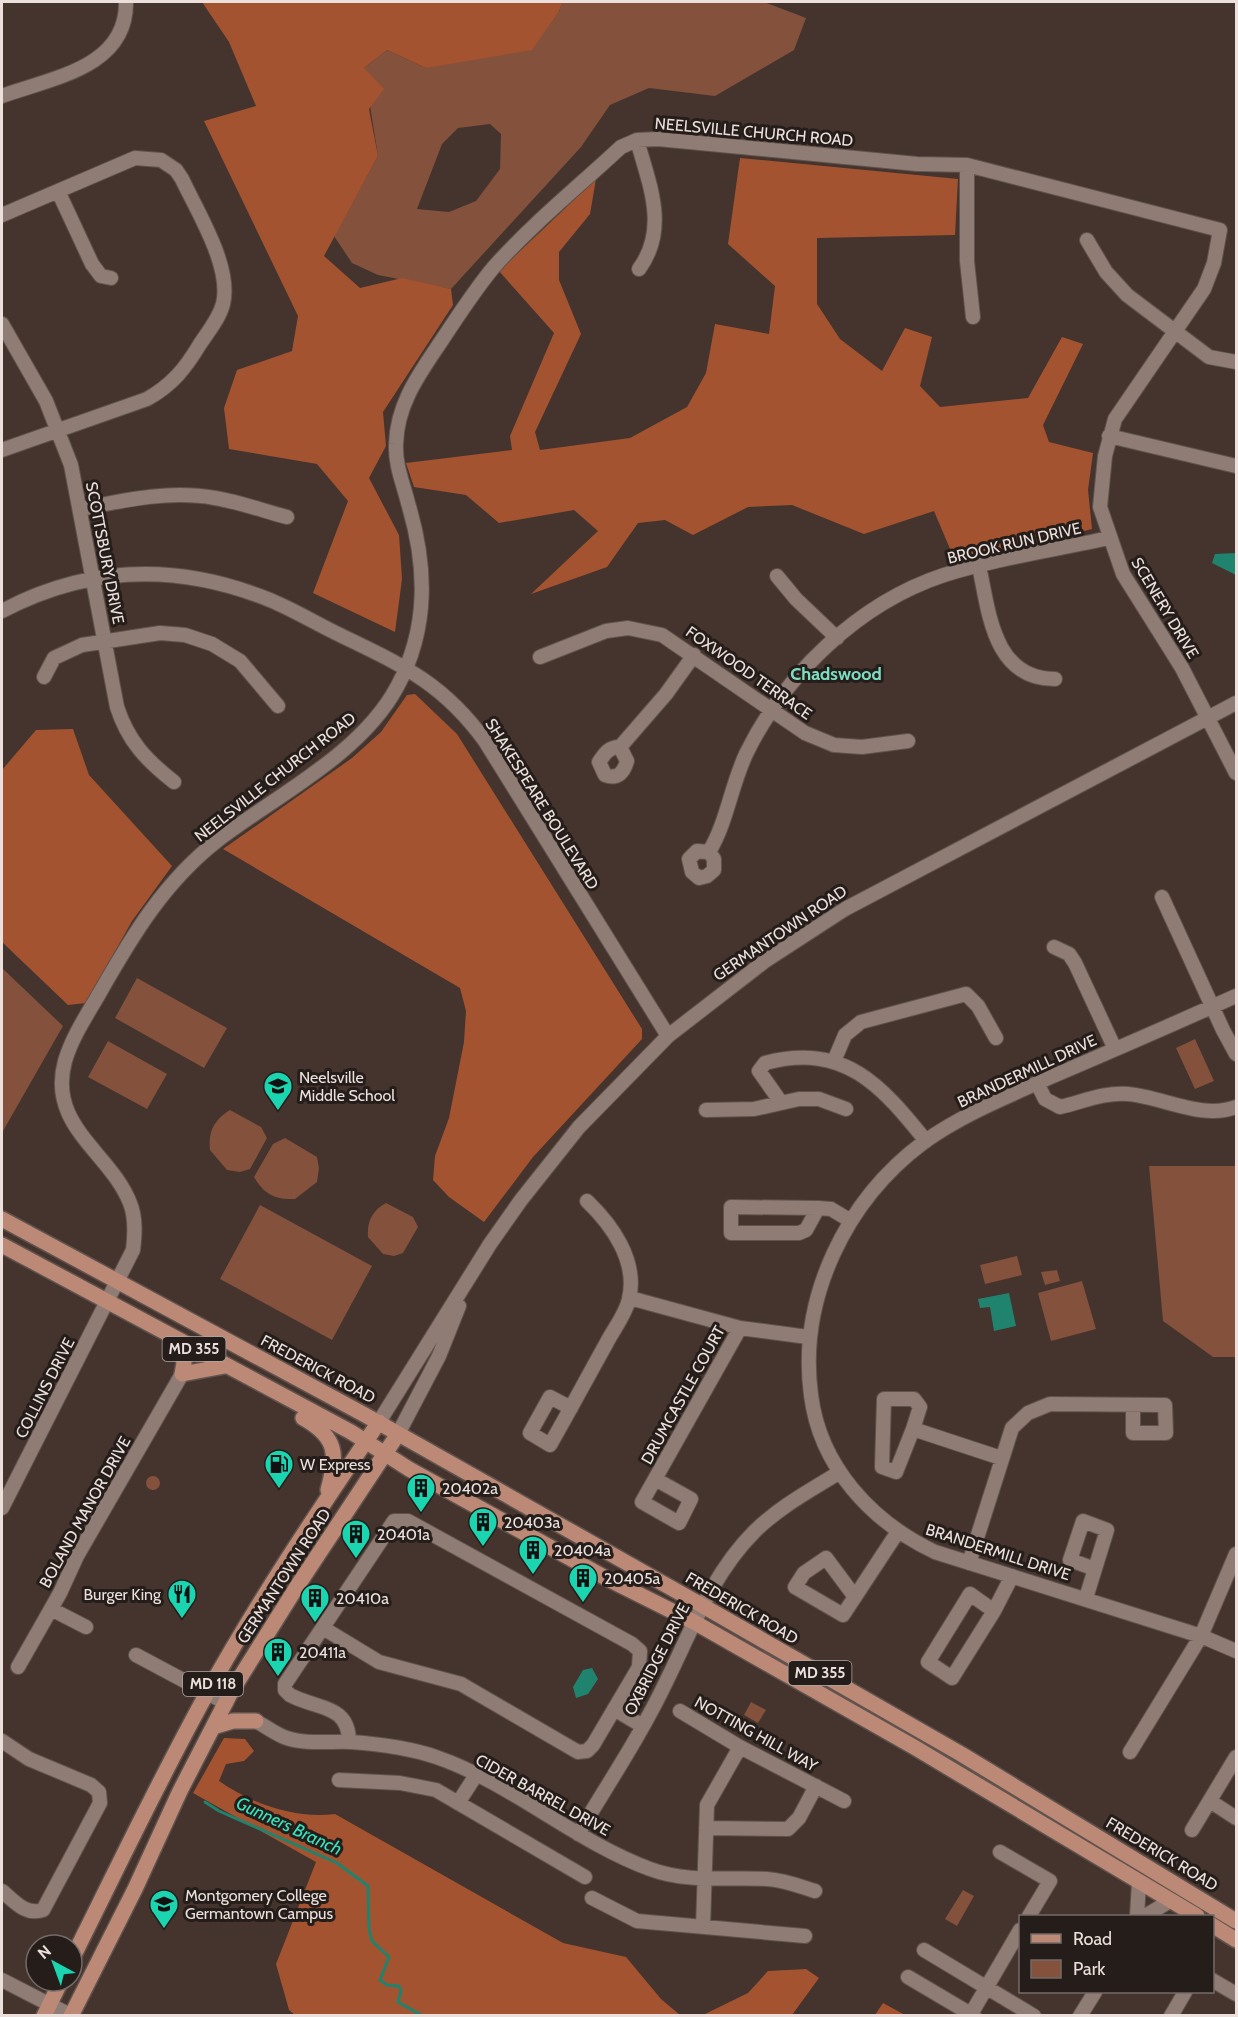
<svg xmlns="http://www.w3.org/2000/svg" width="1238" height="2017" font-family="Cabin,sans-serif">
<rect width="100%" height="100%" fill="#44342d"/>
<path fill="#83513c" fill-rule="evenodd" d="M563,2H764L806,18L794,50L715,96L649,88L610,105L581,147L451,289L378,275L352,263L334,236L378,156L364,68L387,50L426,68L559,11ZM490,124L501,134L500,169L476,201L449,212L417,209L442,144L458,128Z
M2,968L63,1026L3,1131L2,1130Z
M137,978L227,1028L204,1068L115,1018Z
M1195,1039L1214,1081L1195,1089L1176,1048Z
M108,1041L167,1074L147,1109L88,1077Z
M230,1110L261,1127L267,1138L250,1169L240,1172L227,1170L210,1150C208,1131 214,1120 230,1110Z
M285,1138L317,1157L319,1168L317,1182L295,1199C275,1200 264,1194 254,1177L273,1144Z
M1149,1166H1236V1357H1213L1163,1321Z
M386,1203L413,1217L418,1227L403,1253L394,1256L383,1254L368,1237C367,1221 372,1211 386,1203Z
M260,1205L372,1266L332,1340L220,1279Z
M1017,1256L1022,1275L985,1284L980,1265Z
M1057,1270L1060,1281L1045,1285L1041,1272Z
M1082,1281L1096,1329L1051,1341L1038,1293Z
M146 1483a7 7 0 1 1 14 0a7 7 0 1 1-14 0Z
M751,1702L766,1710L758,1723L744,1715Z
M963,1890L974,1896L957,1926L945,1919Z"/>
<path fill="#a45330" d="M202,2H563L559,11L532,50L426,68L387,50L364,68L384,89L369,109L378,156L324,256L360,288L402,278L451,289L453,305L383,412L386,446L369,478L399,535L402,579L395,632L313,593L348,501L317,464L229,449L224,408L237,370L292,351L298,316L204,121L256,106L229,42Z
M740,158L958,179L955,235L817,238V304L840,339L882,371L905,328L932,337L920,386L940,407L1028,398L1062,337L1083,344L1043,425L1049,442L1093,453L1088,490L1092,529L956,563L934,511L864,534L792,505L748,507L693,535L665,520L638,523L607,567L531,594L598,531L574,510L499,523L466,495L414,487L406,463L512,450L510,436L554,333L499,271L596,179L590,214L559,252V280L581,334L535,432L540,450L630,438L687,407L706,373L715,324L769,334L775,286L728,244Z
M415,694L457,734L642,1029V1039L533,1157L484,1222L449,1197L433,1180L435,1156L449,1118L464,1042L466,1011L460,988L223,849L352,758L381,732L407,695Z
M73,729L89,775L172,866L132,921L86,1003L68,1005L2,942V770L36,730Z
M224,1738L245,1739L254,1751L244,1761L226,1764L219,1781C252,1804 295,1819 335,1814L563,1943L626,1957L661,1999L680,2015H295L289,2010L276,1964L316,1862L193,1793Z
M806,1969L819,1978L792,2015H703L748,1993L768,1971Z
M883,2003L905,2015H875Z"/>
<path fill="#20836d" d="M1236,553V575L1212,563L1215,554Z
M1009,1293L1016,1326L994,1331L990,1307L980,1308L978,1299Z
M592,1668L598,1679L588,1694L576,1698L573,1687L583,1670Z"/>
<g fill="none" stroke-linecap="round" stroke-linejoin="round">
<path stroke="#20836d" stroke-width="3" d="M205,1802L219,1811L337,1863L368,1886L369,1929L372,1941L389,1957L380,1980L387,1985L399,1986L401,1991L398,2002L423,2016
M446,2016H452"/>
<g stroke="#60524d" stroke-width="16">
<path id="minor" d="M2,96C51,78 127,68 126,2
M637,140C649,184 669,228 639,269
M967,165V261L973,317
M58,191L92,264L101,276L111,278
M2,215L135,158L161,160L176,170L182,179C198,213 232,267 223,304C219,319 208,332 200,344C185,369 172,385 147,399L2,450
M1087,240L1106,272L1127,295L1209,357L1236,362
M2,324L46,401L71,465L117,707C128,741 146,760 174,782
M1109,436L1236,466
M80,509C125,500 169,490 215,498C239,502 264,511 287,517
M979,566C989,612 993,679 1055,679
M777,576L796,599L837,638
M2,611C89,565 179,563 270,600C294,610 317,624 340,635C402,665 443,683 485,741L668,1036
M540,657L606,631L628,628L662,635L805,733L834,745L862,747L908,741
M44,677L54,658L82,645L160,633L185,635L212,644L240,661L278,706
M620,747L627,761C624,772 618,780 605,775L599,762C605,753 609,747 620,747L666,694L694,655
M709,852L714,859V870L707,876L699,878L692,872L689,859L697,851L709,852C727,822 731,786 746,754C785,674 859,603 944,575C998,558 1054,550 1109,538
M1162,897L1223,1030L1236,1054
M1054,947L1069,954L1075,963L1115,1049
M1236,996C1176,1023 1114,1050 1053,1076C1009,1096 963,1114 924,1142C846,1200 798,1298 811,1395C820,1467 872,1522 935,1552L1201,1636L1236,1651
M834,1061L845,1035L861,1022L966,994L978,1006L996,1038
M1037,1083L1045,1099L1060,1107C1082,1102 1104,1092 1128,1094C1163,1097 1202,1120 1236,1107
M780,1101L759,1071L765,1063C844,1042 881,1085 926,1141
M706,1110L754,1109L799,1099H819L846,1109
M818,1208L806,1230L799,1233H731V1207L818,1208L831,1209L851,1221
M630,1298L740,1328L808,1337
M571,1408L550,1397L530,1433L550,1445C569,1412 587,1378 606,1344C613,1330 626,1314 629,1299C638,1261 612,1225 587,1201
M379,1422L490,1244L521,1200L579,1127L668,1036L765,961L845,909L1236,703
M913,1429L920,1407L914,1399H884L882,1467L896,1472L913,1429L1001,1458
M398,1434L439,1356L459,1306
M655,1479L691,1499L679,1523L642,1502L740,1328
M2,1508L133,1250C135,1234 136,1218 130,1203C110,1152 47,1126 65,1061C72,1037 87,1015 99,994C132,936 164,882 218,840C277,795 361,754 397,687C429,628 427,566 408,503C403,483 395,465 396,444C397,403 420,373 442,340C458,316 474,291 493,268C531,225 578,187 621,147L637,140L658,139L917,164L967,165L1220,230L1214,263L1204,289L1115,419L1105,456L1100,507L1123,574L1182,668L1236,773
M969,1563L1012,1428L1028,1413L1050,1404L1165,1405L1166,1433H1133V1405
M855,1597L826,1558L804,1573L795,1587L843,1615L897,1533
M1086,1598L1107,1530L1083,1521L1070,1560L1095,1569
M51,1609L86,1627
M994,1611L970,1594L928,1662L952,1678L994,1611L1012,1576
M323,1628L379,1662L461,1684L578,1752L587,1751L593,1745L639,1667L640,1651L632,1644L408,1521H394L285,1684V1690L290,1695C318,1710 349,1704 349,1742
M136,1655L226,1703
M18,1667L60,1593L77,1556L182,1374
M614,1709L641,1725
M680,1711L740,1747L844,1801
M256,1721C265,1726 274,1733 284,1737C305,1745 329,1741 351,1742C379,1744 410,1748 436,1757C512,1783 574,1841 650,1869C687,1883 728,1877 767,1879C784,1880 799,1886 815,1891
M2,1741L29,1759L91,1785L99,1792L100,1803L43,1910C26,1916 14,1901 2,1891
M1130,1752L1201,1636L1236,1554
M339,1780L400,1783L436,1790L585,1877
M1210,1801L1236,1818
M458,1803L476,1775
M706,1828L788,1829L799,1818L816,1786
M1192,1830L1236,1757
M578,1834C608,1784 642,1733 667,1680C692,1629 713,1573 754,1532C779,1507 811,1490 840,1472
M1000,1852L1050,1881L1029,1916
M592,1898L637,1921L805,1936
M1137,1916L1139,1882
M1145,1916L1170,1901
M703,1927L707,1805L740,1747
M924,1950L1034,2016
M908,1977L974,2016
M2,1980L72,2016
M1212,1980L1236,1994
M971,2014L1020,1930
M1080,2016L1095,1992
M1171,2016L1185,1992"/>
</g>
<g stroke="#60524d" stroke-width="18">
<path id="major" d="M2,1219L365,1415L703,1606L961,1754L1236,1921
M2,1245L351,1432L409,1469L604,1577L694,1622L914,1747L1197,1916
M180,1342L184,1363L182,1374L225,1366
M303,1418C337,1437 338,1454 328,1490
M213,1727L233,1721H256
M1212,1925L1236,1940
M72,1959C116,1871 158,1782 206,1695C258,1601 318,1511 379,1422
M44,2016L61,1981
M71,2016L135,1889L180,1791L231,1692L296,1588L398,1434"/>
</g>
<use href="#minor" stroke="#8f7c74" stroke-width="14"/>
<use href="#major" stroke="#bb8975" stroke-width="15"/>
</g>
<defs>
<g id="school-pin" transform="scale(1.5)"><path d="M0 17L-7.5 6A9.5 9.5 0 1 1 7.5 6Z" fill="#1bd5b1" stroke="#251d1a"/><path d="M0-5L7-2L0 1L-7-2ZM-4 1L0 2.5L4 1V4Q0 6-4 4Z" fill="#111"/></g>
<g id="fuel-pin" transform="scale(1.5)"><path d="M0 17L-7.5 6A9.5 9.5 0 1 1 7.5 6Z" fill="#1bd5b1" stroke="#251d1a"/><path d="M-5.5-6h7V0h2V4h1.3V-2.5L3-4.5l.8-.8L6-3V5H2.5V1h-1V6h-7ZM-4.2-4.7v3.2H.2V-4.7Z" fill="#111"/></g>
<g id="building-pin" transform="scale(1.5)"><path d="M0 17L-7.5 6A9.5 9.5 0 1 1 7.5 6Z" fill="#1bd5b1" stroke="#251d1a"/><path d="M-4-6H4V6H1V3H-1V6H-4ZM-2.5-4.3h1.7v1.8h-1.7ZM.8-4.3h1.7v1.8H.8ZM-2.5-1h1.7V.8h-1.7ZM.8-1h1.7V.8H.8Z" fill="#111"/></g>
<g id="restaurant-pin" transform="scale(1.5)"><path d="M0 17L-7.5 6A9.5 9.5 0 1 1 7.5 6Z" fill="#1bd5b1" stroke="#251d1a"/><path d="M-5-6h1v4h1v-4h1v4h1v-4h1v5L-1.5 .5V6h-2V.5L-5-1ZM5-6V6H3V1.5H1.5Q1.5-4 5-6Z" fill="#111"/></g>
<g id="university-pin" transform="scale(1.5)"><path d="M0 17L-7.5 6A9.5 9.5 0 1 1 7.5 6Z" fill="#1bd5b1" stroke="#251d1a"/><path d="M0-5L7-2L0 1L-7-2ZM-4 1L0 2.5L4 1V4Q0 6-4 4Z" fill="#111"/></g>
</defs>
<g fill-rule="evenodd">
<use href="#school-pin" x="278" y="1086"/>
<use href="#fuel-pin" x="279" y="1464"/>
<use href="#building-pin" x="421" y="1488"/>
<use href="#building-pin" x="483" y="1522"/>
<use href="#building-pin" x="356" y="1534"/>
<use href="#building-pin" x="533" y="1550"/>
<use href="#building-pin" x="583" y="1578"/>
<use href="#restaurant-pin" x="182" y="1594"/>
<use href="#building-pin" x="315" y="1598"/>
<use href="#building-pin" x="278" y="1652"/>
<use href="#university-pin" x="164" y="1904"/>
</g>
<g text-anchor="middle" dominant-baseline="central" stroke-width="6" stroke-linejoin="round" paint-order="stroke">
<g fill="#251d1a" stroke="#b0a6a2" stroke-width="1.5">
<rect x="162.5" y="1337" width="63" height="24" rx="4.5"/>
<rect x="788.5" y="1661" width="63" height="24" rx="4.5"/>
<rect x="183" y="1672" width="60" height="24" rx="4.5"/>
</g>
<g font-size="15" font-weight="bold" fill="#ebe0dc">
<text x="194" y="1349">MD 355</text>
<text x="820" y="1673">MD 355</text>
<text x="213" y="1684">MD 118</text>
</g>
<g font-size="16" fill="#ebe0dc" stroke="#251d1a">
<text transform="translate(754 132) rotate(5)">NEELSVILLE CHURCH ROAD</text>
<text transform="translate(1014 543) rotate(-13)">BROOK RUN DRIVE</text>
<text transform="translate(105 553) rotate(79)">SCOTTSBURY DRIVE</text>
<text transform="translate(1165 608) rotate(59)">SCENERY DRIVE</text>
<text transform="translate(749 673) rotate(35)">FOXWOOD TERRACE</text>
<text transform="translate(275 777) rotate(-38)">NEELSVILLE CHURCH ROAD</text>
<text transform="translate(542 804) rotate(58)">SHAKESPEARE BOULEVARD</text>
<text transform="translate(780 933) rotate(-34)">GERMANTOWN ROAD</text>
<text transform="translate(1027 1071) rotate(-25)">BRANDERMILL DRIVE</text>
<text transform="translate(318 1369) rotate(28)">FREDERICK ROAD</text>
<text transform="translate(45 1388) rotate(-63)">COLLINS DRIVE</text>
<text transform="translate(683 1395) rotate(-61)">DRUMCASTLE COURT</text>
<text transform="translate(85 1512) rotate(-61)">BOLAND MANOR DRIVE</text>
<text transform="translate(998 1552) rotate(18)">BRANDERMILL DRIVE</text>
<text transform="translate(284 1576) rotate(-57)">GERMANTOWN ROAD</text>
<text transform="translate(742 1608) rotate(30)">FREDERICK ROAD</text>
<text transform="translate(657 1659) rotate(-63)">OXBRIDGE DRIVE</text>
<text transform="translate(756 1734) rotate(29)">NOTTING HILL WAY</text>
<text transform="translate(543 1795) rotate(29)">CIDER BARREL DRIVE</text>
<text transform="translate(1162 1854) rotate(31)">FREDERICK ROAD</text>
</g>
<g font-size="16" fill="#ebe0dc" stroke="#251d1a" text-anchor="start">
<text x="299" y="1077">Neelsville<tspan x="299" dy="18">Middle School</tspan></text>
<text x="300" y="1464">W Express</text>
<text x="442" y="1488">20402a</text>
<text x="504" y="1522">20403a</text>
<text x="377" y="1534">20401a</text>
<text x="554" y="1550">20404a</text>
<text x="604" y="1578">20405a</text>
<text x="161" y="1594" text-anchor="end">Burger King</text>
<text x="336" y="1598">20410a</text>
<text x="299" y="1652">20411a</text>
<text x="185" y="1895">Montgomery College<tspan x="185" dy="18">Germantown Campus</tspan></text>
</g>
<g font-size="18" font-weight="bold" fill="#7cddc3" stroke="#251d1a">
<text x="836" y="674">Chadswood</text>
</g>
<g font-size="18" font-style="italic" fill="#33e6c1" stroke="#251d1a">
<text transform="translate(289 1826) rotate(25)">Gunners Branch</text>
</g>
</g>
<rect width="1238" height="2017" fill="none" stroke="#ebe0dc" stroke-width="6"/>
<rect x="1019" y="1915" width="195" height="78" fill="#251d1a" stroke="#746b68" stroke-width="1.5"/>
<rect x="1031" y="1934" width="30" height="9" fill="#bb8975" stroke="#746b68" stroke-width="1.5"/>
<text x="1073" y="1945" font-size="18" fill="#ebe0dc">Road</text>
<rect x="1031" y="1960" width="30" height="18" fill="#83513c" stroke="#746b68" stroke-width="1.5"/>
<text x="1073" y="1975" font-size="18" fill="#ebe0dc">Park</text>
<g transform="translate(54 1963) rotate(319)"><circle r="28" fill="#251d1a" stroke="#746b68" stroke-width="1.5"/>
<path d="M0-4.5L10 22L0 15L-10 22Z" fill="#1bd5b1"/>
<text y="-9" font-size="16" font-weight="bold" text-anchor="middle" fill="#ebe0dc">N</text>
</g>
</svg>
